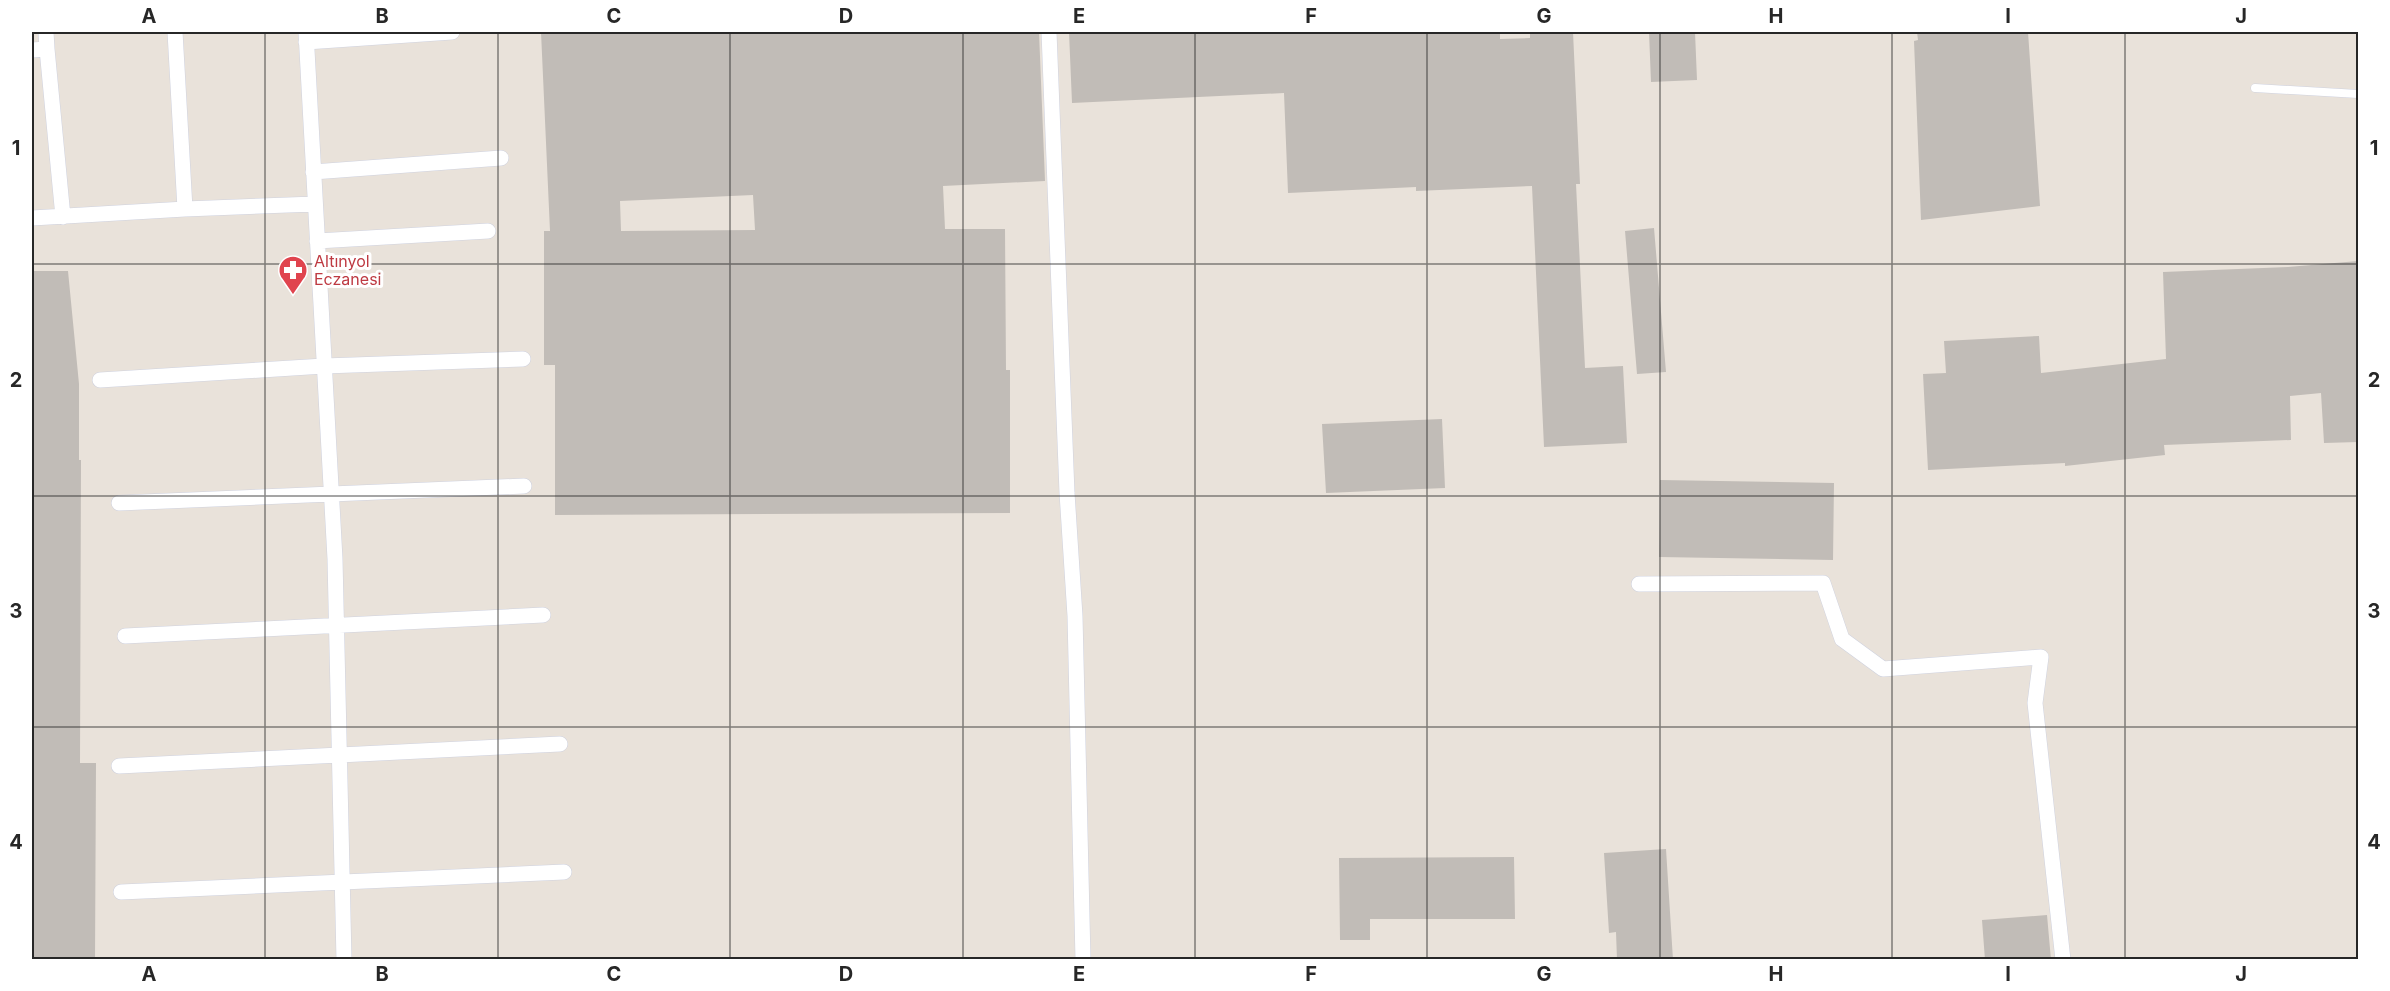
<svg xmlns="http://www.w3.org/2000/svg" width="2390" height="991" font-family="Inter,sans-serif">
<rect width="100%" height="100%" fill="#e9e2da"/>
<path fill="#c1bcb7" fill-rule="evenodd" d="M541,32H1039L1045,181L943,186L945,229H1005L1006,370H1010V513L555,515V365H544V231H550ZM753,195L755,230L621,231L620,201Z
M1069,32H1500V39L1530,38V32H1573L1580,184H1576L1585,368L1623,366L1627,443L1544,447L1532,186L1416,191V187L1288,193L1284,93L1072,103Z
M1649,32H1695L1697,80L1651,82Z
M1917,32H2028L2040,206L1921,220L1914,41L1918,40Z
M1654,228L1666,372L1637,374L1625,231Z
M2358,261V442L2324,443L2321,393L2290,396L2291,440L2164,445L2165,455L2065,466V463L1928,470L1923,374L1946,373L1944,341L2039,336L2041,373L2166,359L2163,272L2288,267Z
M32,271H68L79,384V460H81L80,763H96L95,960H32Z
M1442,419L1445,488L1326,493L1322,424Z
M1660,480L1834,483L1833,560L1659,557Z
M1666,849L1673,960H1617L1616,932L1609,933L1604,853Z
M1514,857L1515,919H1370V940H1340L1339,858Z
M2047,915L2051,960H1985L1982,920Z"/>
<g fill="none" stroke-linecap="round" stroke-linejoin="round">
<g stroke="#cfd2df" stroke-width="9">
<path id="lane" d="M2255,88L2358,94"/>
</g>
<g stroke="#cfd2df" stroke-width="16">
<path id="street" d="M46,32L47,49
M175,32L185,209
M306,32L335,559L344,960
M1049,32L1067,493L1075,616L1083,960
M306,42L452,32
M32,50L47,49L63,217
M313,172L501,158
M32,218L185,209L315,204
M317,241L488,231
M100,380L324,366L523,359
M119,503L524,486
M1639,584L1823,583L1842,639L1883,669L2041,657L2035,703L2063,960
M125,636L543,615
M119,766L560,744
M121,892L564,872"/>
</g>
<use href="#lane" stroke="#fff" stroke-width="8"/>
<use href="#street" stroke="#fff" stroke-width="15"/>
</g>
<path fill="none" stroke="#272727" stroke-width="1.5" stroke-opacity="0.55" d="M265,32V960M498,32V960M730,32V960M963,32V960M1195,32V960M1427,32V960M1660,32V960M1892,32V960M2125,32V960M32,264H2358M32,496H2358M32,727H2358"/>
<defs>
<g id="pharmacy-pin" transform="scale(1.5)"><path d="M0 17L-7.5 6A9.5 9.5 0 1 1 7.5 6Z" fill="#e0444e" stroke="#fff"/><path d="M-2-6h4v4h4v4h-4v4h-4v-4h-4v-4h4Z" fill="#fff"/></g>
</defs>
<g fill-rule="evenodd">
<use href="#pharmacy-pin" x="293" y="270"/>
</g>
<g text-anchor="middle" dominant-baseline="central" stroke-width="6" stroke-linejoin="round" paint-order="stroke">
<g font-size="16" fill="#be3a42" stroke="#fff" text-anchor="start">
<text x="314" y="261">Altınyol<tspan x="314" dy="18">Eczanesi</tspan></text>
</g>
</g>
<rect width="2390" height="991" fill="none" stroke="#ffffff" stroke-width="66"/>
<rect x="33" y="33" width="2324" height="925" fill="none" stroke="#272727" stroke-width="2"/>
<g font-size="20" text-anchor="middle" font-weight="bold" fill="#272727">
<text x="149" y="23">A</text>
<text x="382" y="23">B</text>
<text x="614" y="23">C</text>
<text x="846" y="23">D</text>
<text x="1079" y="23">E</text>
<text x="1311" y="23">F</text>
<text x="1544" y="23">G</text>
<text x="1776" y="23">H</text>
<text x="2008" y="23">I</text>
<text x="2241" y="23">J</text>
<text x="16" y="155">1</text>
<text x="2374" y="155">1</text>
<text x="16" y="387">2</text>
<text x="2374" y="387">2</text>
<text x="16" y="618">3</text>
<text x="2374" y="618">3</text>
<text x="16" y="849">4</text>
<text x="2374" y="849">4</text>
<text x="149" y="981">A</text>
<text x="382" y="981">B</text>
<text x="614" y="981">C</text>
<text x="846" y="981">D</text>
<text x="1079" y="981">E</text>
<text x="1311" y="981">F</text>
<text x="1544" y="981">G</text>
<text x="1776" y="981">H</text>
<text x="2008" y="981">I</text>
<text x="2241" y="981">J</text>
</g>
</svg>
